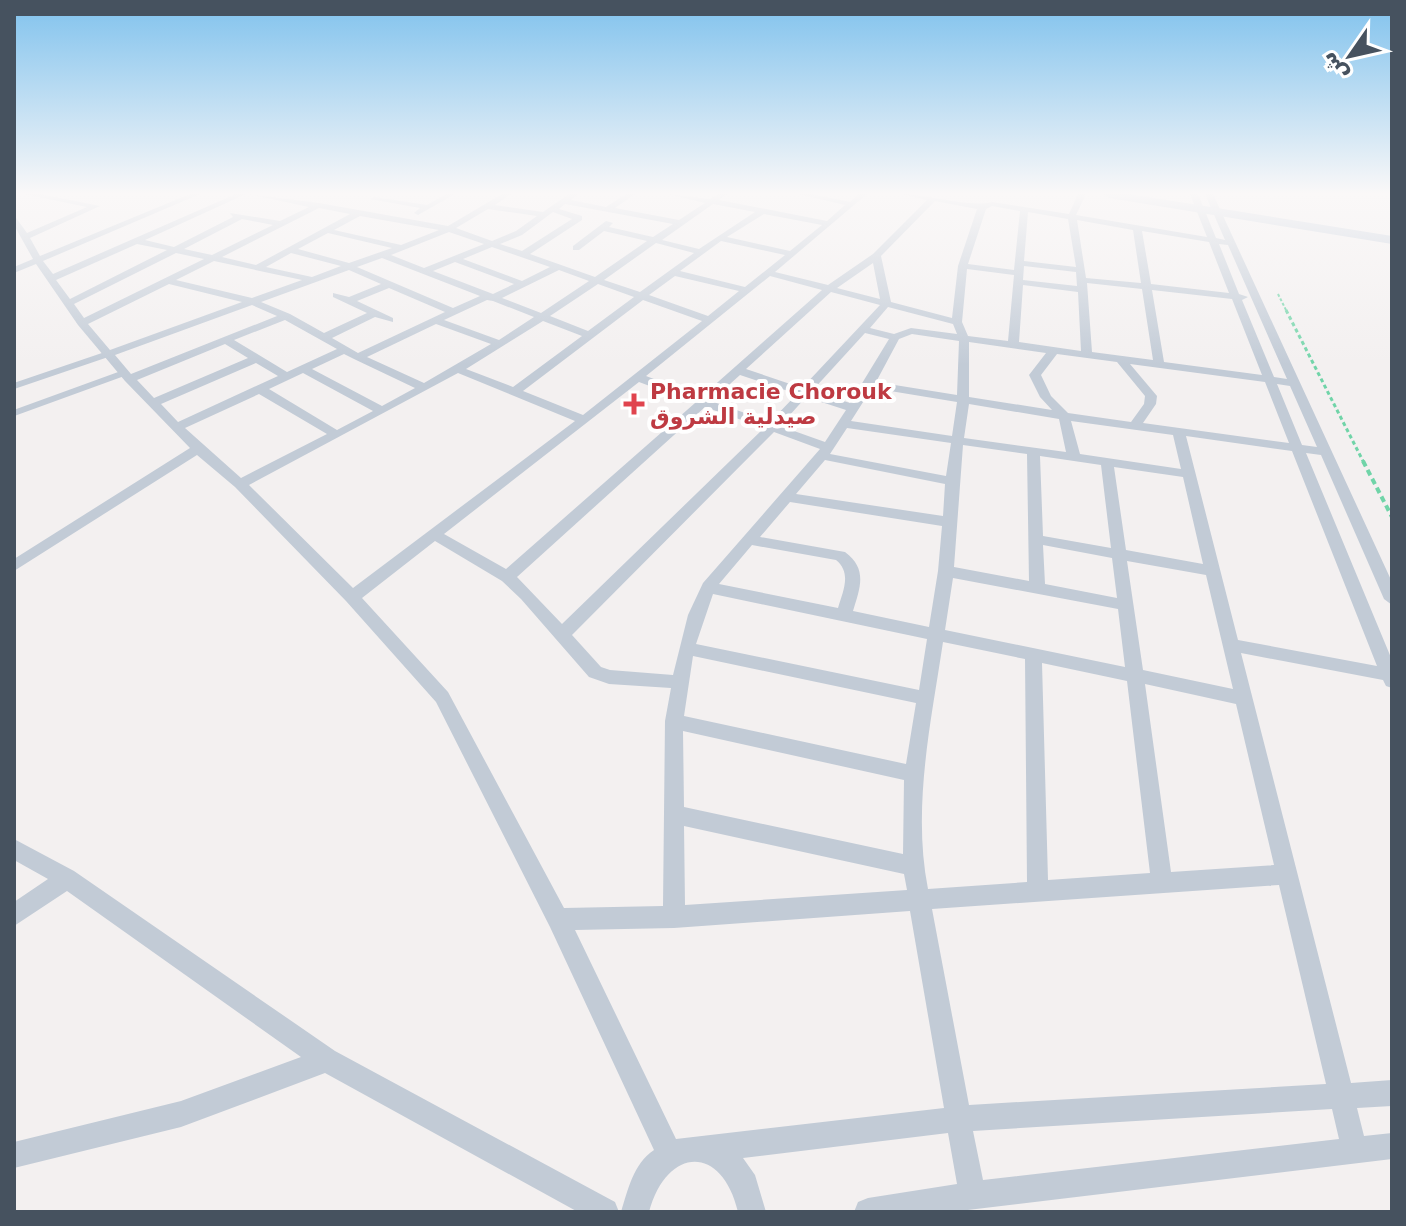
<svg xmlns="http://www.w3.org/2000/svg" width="1406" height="1226" font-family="'DejaVu Sans','Noto Naskh Arabic',sans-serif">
<rect width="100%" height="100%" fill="#f3f0f0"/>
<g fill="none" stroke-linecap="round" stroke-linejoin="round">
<path stroke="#70d4a8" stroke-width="2" stroke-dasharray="3 2" stroke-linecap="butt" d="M1278,294L1287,312"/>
<path stroke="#70d4a8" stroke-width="3" stroke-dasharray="4 3" stroke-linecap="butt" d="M1286,310L1364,463"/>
<path stroke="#70d4a8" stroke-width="4" stroke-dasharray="6 4" stroke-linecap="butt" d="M1363,461L1392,517"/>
<path stroke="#c2cbd6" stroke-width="6" d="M14,386L108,354
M14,413L124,373"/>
<path fill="#c2cbd6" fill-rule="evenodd" d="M24,194H40L100,206L30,238L40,256L190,194H200L43,261L53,274L236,194H246L145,240L174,247L233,217L230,213L280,221L309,207L248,194L319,203L448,226L502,194H511L495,205L543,212L569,194H578L571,200L606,207L626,194H635L615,208L679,220L705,203L668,194L710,199L718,194H727L719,200L827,221L845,205L798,194H812L850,202L859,194H867L775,272L828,285L873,254L927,200L901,194C929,194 967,208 992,202L1069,214L1078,194H1086L1076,215L1207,237L1190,194H1198L1216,238L1225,240L1205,194H1213L1392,582V605L1384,599L1321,455L1306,453L1392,660V688L1386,686L1383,680L1241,653L1351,1083L1392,1080V1106L1357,1108L1364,1136L1392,1133V1159L951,1212H854L858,1202L868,1198L957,1184L948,1133L743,1158L755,1175L766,1212H738C722,1144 667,1146 649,1212H621C628,1190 633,1164 654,1150L550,927L436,702L346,601L235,487L197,455L14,571V559L190,448L125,381L78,325L36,264L14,273V267L33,259L14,225V215L27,233L87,207ZM935,201L977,209L958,266L952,318L891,302L881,256ZM565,204L673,224L653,237L609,227L613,223L606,221L573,246V250H579L604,231L647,241L595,277L530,254L582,220V216L559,209ZM713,204L755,212L699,249L662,240ZM992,206L1020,211L1014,270L968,264L986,209ZM319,208L350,214L256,265L222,257ZM488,209L537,216L516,231L492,241L456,228ZM553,212L572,219L522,251L500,244L522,235ZM1028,212L1068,219L1076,267L1024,261ZM764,214L822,225L790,251L727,237ZM360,216L439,230L401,245L334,230ZM242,219L273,225L212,255L184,249ZM1077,220L1133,230L1141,283L1086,278ZM1142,231L1209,242L1229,293L1151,284ZM449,232L484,244L424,268L391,255ZM328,233L392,248L349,263L298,249ZM721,241L785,255L745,287L680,271ZM656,243L694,253L640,292L604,280ZM137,244L167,250L70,299L56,280ZM1219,244L1228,245L1287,379L1274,377L1242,300L1248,297L1239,294ZM492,247L550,267L522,281L463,259ZM176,253L204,259L84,318L74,304ZM291,253L341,266L312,277L266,267ZM382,258L480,296L453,308L357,267ZM214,261L302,280L252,298L176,280ZM455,262L514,284L493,294L433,271ZM873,263L880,299L837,288ZM1024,266L1076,272L1077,286L1023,280ZM967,269L1014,275L1008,341L968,336L962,322ZM349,270L381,284L349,297L333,293V297L367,313L324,333L290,314L261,302ZM559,270L589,281L541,313L502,298ZM675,276L739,291L708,316L649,295ZM770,276L822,290L701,397L646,376ZM1087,283L1142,289L1153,360L1092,352ZM169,284L242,302L110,350L88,324ZM598,284L634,297L588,331L550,316ZM1023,285L1078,292L1081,351L1019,342ZM389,288L445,312L358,353L332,338L375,317L393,322V318L357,301ZM1152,290L1232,299L1262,375L1164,362ZM831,292L880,305L802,388L746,369ZM487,300L493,301L534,317L499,340L444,320ZM643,300L702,321L583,415L523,391ZM252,305L277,316L131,374L115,355ZM888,307L953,324L957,334L911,328L894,334L870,328ZM285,320L337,349L287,372L234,340ZM543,321L582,336L513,387L466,369ZM436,324L491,344L424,383L367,357ZM865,333L889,339L850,403L812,391ZM912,334L959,341L957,395L876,382L899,339ZM969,342L1046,353L1029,375L1040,397L1052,410L969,397ZM225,344L248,358L154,398L137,380ZM344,354L354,359L415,388L382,406L312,369ZM1057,354L1117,362L1145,396L1144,404L1131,422L1068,413L1051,396L1041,375ZM256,363L278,376L178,422L161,404ZM1130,364L1265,382L1289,443L1143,423L1156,404L1157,396ZM303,373L373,411L337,430L269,389ZM458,373L575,421L353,588L249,485ZM740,375L797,394L770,422L711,401ZM639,382L695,403L506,569L444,534ZM1277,384L1290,386L1317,447L1302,445ZM872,388L957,402L952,436L851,421ZM259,394L327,434L241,478L185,428ZM806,397L846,410L825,442L780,426ZM969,404L1059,419L1066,452L964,438ZM705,407L764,428L562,624L517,577ZM1071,421L1173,435L1181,469L1080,454ZM847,428L951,443L946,476L830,454ZM774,432L820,449L703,583L688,615L673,675L610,670L601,667L572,635ZM1186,436L1292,451L1377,666L1238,640ZM963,445L1027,454L1029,581L954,567ZM1040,456L1101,465L1111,548L1043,536ZM825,460L945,484L943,516L796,494ZM1114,467L1183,477L1203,564L1126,550ZM790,502L942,526L938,571L929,627L853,611C860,588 868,569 845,552L760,537ZM435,541L502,581L521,599L589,677L609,684L671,688L665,721L663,906L564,908L448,692L362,598ZM752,545L836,560C852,573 843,591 838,608L719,584ZM1043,545L1112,558L1117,598L1045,584ZM1127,561L1206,575L1233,689L1143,670ZM953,578L1118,609L1125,667L945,630ZM713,594L927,639L919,690L696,644ZM943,642L1025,659L1027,882L928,889C912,807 931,723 943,642ZM693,656L916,703L906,764L684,716ZM1042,663L1127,681L1150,873L1048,880ZM1145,684L1236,704L1274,865L1171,872ZM683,731L904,780L903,854L684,807ZM684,826L904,874L907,890L685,905ZM1279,885L1326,1084L969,1105L932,909ZM910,911L944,1108L676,1139L575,930L674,928ZM1332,1109L1339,1139L983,1180L973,1131Z
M446,194H455L418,215L414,213L420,208L370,199L374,197L427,205Z
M14,839L74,871L335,1051L615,1202L619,1212H578L325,1073L181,1127L14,1168V1142L181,1101L301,1057L67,891L14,926V902L48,879L14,860Z"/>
<path fill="#c1ccda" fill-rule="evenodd" d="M1103,194H1129L1392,236V244L1109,198Z"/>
</g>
<linearGradient id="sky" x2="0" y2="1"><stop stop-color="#80c2ed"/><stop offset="0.53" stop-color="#faf8f8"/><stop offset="1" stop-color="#faf8f8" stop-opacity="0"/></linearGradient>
<rect width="1406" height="365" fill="url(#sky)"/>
<path fill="#e0444e" stroke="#fff" stroke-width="3" d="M630 392h8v8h8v8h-8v8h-8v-8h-8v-8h8z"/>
<g text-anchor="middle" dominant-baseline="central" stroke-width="8" stroke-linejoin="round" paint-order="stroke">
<g font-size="22" font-weight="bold" fill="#be3a42" stroke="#fff" text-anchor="start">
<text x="650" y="391">Pharmacie Chorouk<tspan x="650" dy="25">صيدلية الشروق</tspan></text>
</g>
</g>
<rect width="1406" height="1226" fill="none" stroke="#46525f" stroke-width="32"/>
<g transform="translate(1350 56) rotate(236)" stroke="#ffffff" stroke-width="6" paint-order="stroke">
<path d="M0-6L14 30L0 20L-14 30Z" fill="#46525f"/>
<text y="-12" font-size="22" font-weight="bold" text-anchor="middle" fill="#46525f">ش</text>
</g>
</svg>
